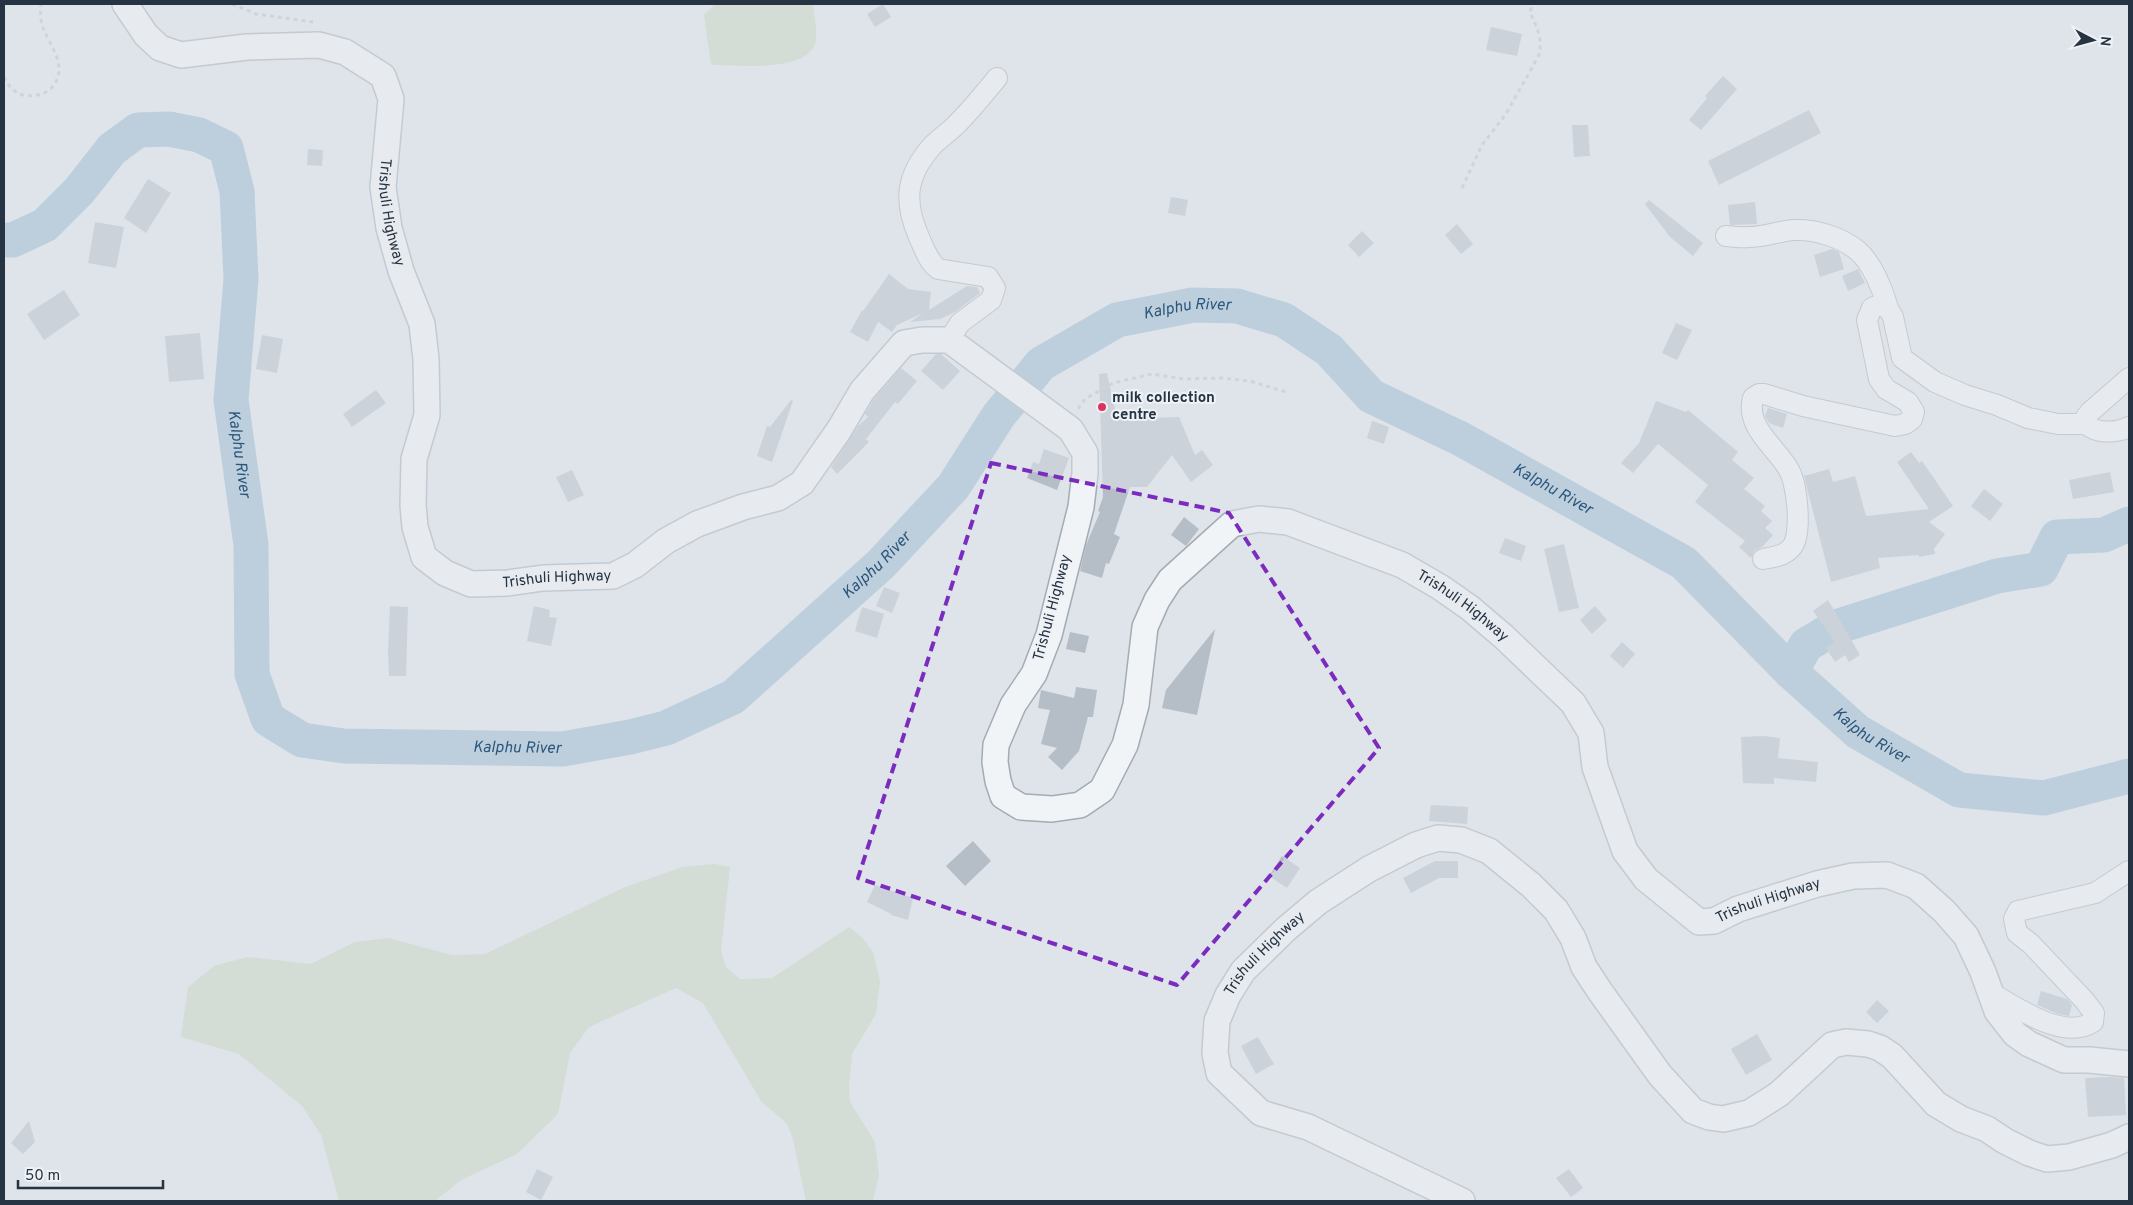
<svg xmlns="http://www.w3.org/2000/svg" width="2133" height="1205" font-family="Overpass,sans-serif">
<rect width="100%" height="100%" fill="#dee4e9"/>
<path fill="#c6d4be" d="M715,4H813C814,15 817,28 816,39C812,74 735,65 711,65L704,15Z
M715,864L730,867L721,951L726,967L740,979L772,978L849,927L862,937L873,952L880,981L876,1014L852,1054L849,1086L850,1102L875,1142L879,1175L873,1201H806L793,1139L787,1124L761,1101L703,1003L676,988L589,1027L570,1053L558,1114L517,1154L461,1180L435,1201H339L321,1135L302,1106L239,1054L181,1037L188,987L214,966L247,957L311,964L355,942L388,938L452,955L485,954L623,888L682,867Z"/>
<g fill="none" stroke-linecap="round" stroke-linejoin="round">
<g stroke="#95b6ce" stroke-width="35">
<path id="s1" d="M4,240H13L45,225L79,191L112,149L138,130L169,129L199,135L226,148L237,191L241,279L231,400L251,545L252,674L268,719L302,740L344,746L563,749L630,737L666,728L733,697L881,564L953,487L999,415L1041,364L1117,320L1193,305L1237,306L1284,320L1329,350L1371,396L1461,439L1684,563L1791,672L1858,732L1959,790L2044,798L2129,776"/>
<path d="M1791,672L1806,645L1836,627L1997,576L2041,569L2057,537L2104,535L2129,524"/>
</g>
</g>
<path fill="#b5bdc7" d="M883,4L891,17L875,27L867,14Z
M1491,27L1522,34L1517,56L1486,50Z
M1723,76L1737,89L1701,130L1689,120L1707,98L1705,96Z
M1809,110L1821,133L1719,185L1708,161Z
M1572,125H1588L1590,156L1574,157Z
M308,149L323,150L322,166L307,165Z
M148,179L171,193L146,233L124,218Z
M1171,197L1188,200L1185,216L1168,213Z
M1649,200L1703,243L1693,256L1670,237L1645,204Z
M1755,202L1757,224L1730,225L1728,205Z
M95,222L124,227L116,268L88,263Z
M1457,224L1473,244L1461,254L1445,235Z
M1362,231L1374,243L1359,257L1348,245Z
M1832,249L1839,252L1844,269L1820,277L1814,255Z
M1858,269L1865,283L1848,291L1842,276Z
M889,274L908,289L931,292L929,310L967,286L977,287L980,293L955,312L940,319L910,322L923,313L897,325L892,332L878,322L868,342L850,332L862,310L863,311Z
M64,290L80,315L44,340L27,314Z
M1676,323L1692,330L1677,360L1662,353Z
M200,333L204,379L169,382L165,336Z
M262,335L283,339L277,373L256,369Z
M936,354H941L960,371L943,390L921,371Z
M901,368L917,381L898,404L895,402L866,439L869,442L837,474L831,467L858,426L868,417L865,414L874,399Z
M1107,373L1117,419L1179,417L1195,455L1202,450L1213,465L1191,482L1172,455L1147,487H1130L1114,534L1120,537L1109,564L1106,563L1102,578L1080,571L1086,545L1100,512L1098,511L1103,497L1099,374Z
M376,390L386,403L352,427L343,414Z
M791,400L793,401L772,462L757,456L767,426L770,427Z
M1656,401L1686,412L1688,410L1738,452L1732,460L1754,478L1744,489L1765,506L1761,511L1772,521L1765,528L1773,535L1762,547L1755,550L1751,558L1739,547L1745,541L1695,502L1708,485L1658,444L1633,473L1621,463L1639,443Z
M1768,408L1787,414L1783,428L1769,423L1765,416Z
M1372,421L1389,427L1384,444L1367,438Z
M1044,449L1069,458L1057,490L1027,478L1033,462L1039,464Z
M1911,452L1919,463L1922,461L1953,506L1929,522L1945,534L1934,549L1935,554L1919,557V555L1878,558L1880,568L1831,582L1804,476L1829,469L1833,482L1855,476L1866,516L1929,509L1897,462Z
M572,470L584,495L568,502L556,477Z
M2110,472L2114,492L2073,499L2069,480Z
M1984,489L2003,504L1990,521L1971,506Z
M1184,517L1199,529L1186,546L1171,535Z
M1505,538L1526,546L1521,561L1499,553Z
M1564,544L1579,608L1559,612L1544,549Z
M884,587L900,593L892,613L876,606Z
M1828,600L1860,655L1849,662L1845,655L1835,662L1826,648L1835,642L1813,611Z
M390,606L408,607L406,676H389L388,652Z
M534,606L550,610L549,617L557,618L551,646L527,641Z
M1595,606L1607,620L1592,634L1580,620Z
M862,607L884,614L877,638L855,631Z
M1215,629L1197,715L1162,708L1166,690Z
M1070,632L1089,636L1085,653L1066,649Z
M1622,642L1635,654L1623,668L1610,656Z
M1076,687L1097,690L1093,717H1088L1079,751L1062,770L1048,757L1057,748L1041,744L1050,710L1038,708L1041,690L1074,698Z
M1764,736L1780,738L1778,758L1818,762L1816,782L1774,778V784L1743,783L1741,737Z
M1431,805L1468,807L1467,824L1429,821Z
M973,841L991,861L965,886L946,866Z
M1282,856L1300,868L1287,888L1269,876Z
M1435,861H1458V878H1439L1411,893L1403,878Z
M875,885L913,898L908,920L891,915V914L867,902Z
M2041,991L2067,999L2072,1005L2069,1016L2058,1014L2037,1005Z
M1877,1000L1889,1011L1877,1023L1866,1012Z
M1757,1034L1772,1060L1746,1075L1731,1049Z
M1258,1037L1274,1064L1256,1074L1241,1046Z
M2110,1077L2124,1078L2126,1115L2088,1117L2085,1078Z
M29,1121L35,1142L23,1154L11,1143Z
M537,1169L553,1177L541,1200L526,1192Z
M1569,1169L1583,1188L1571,1197L1556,1178Z"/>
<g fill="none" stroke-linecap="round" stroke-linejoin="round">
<g stroke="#a3abb4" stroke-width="22">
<path id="minor" d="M1726,236C1734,237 1741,238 1749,237C1764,237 1779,231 1794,230C1815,229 1841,237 1858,251C1872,263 1883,290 1888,308
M949,340L960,323L991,300L995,288L988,277L938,269C928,261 924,248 919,237C903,201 906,175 933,145C940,138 949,132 956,125C971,110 984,94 997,78
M2129,378L2090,412L2086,417V424C2096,434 2116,433 2129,427
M1763,559C1774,557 1784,556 1791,548C1803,536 1797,484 1789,470C1776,447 1745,427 1753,398L1759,394H1764L1803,406L1895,426L1905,424L1912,419L1914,412L1908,402L1886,389L1879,379L1867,320L1872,308L1879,305L1888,308L1893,317L1902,358L1935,382L1965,395L1997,405L2028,418L2058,424H2086
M1991,993C2018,1008 2063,1041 2093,1022L2094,1013L2084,1000L2031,944L2017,933L2014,919L2018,911L2095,893L2129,871"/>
</g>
<g stroke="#a3abb4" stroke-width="28">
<g id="tertiary">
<path id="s2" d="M125,4L146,35L160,48L181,55L247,47L319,45L345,52L383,76L391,99L383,187L389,228L401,271L422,324L426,359L427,415L414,459L413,505L415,527L424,557L445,573L471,584L508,583L543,578L613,576L635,565L666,541L697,524L743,507L778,498L802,483L839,430L862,391L904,343L922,340H949L1066,426L1071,430L1085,453V473L1081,507L1049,635L1034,674L1013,705L996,745L995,762L998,781L1003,796L1021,807L1052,809L1080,805L1102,790L1125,745L1136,705L1145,627L1157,600L1170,580L1232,524L1259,519L1288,522L1402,565L1440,587L1470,608L1504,637L1573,703L1591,733L1595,767L1625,851L1646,879L1699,922L1714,921L1738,909L1817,884L1853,876L1887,875L1916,886L1944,911L1966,936L1983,972L1997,1011L2015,1034L2029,1044L2064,1060H2089L2129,1064"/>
<path id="s3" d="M1462,1201L1308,1127L1261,1113L1219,1073L1215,1053L1217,1021L1228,995L1243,971L1286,929L1318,902L1369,869L1416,845L1438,838L1461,840L1489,851L1531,885L1556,910L1573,938L1584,967L1599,990L1660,1075L1693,1111L1709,1117L1723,1119L1749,1113L1779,1094L1832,1045L1846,1042L1868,1044L1880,1048L1892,1056L1936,1104L1961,1119L1987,1129L2005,1141L2029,1153L2047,1159L2069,1157L2112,1145L2129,1137"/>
</g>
</g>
<path stroke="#bcc2c8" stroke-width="3" stroke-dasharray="4 4" stroke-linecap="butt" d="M232,4L256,14L313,22
M4,77C8,85 14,93 23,95C49,100 66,80 56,55C48,35 38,28 41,4
M1462,188L1482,145L1506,114L1539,55C1543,40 1537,26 1530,13L1532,4
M1078,409L1085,399L1113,383L1152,374L1183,379L1221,378L1250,381L1286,392"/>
<use href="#minor" stroke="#f1f4f7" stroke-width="20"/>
<use href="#tertiary" stroke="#f1f4f7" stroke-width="25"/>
</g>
<path d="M0 0H2133V1205H0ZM991,463L1229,513L1379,748L1177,985L858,878Z" fill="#dee4e9" fill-opacity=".55" fill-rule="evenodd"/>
<path fill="none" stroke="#7b2cbf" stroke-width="4" stroke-dasharray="10 6" stroke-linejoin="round" d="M991,463L1229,513L1379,748L1177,985L858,878Z"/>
<circle fill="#dd345f" stroke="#eef2f7" stroke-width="2" cx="1102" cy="407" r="5"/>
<g text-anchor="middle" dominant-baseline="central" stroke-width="4" stroke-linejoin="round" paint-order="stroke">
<g font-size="15" fill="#253342" stroke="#eef2f7">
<text stroke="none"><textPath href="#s2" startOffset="428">Trishuli Highway</textPath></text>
<text stroke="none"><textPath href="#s2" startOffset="922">Trishuli Highway</textPath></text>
<text transform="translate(1053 608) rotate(-75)">Trishuli Highway</text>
<text stroke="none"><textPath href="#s2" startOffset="2616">Trishuli Highway</textPath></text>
<text stroke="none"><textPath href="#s2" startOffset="3098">Trishuli Highway</textPath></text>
<text stroke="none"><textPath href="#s3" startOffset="414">Trishuli Highway</textPath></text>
</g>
<g font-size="15" font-weight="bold" fill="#253342" stroke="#eef2f7" text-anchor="start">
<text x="1112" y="398">milk collection<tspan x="1112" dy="17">centre</tspan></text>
</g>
<g font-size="16" font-style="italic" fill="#2b567b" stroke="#eef2f7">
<text stroke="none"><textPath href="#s1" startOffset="1942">Kalphu River</textPath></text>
<text stroke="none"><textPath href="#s1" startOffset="578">Kalphu River</textPath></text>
<text stroke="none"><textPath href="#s1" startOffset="2362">Kalphu River</textPath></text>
<text stroke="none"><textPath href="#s1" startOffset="1522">Kalphu River</textPath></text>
<text stroke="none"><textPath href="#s1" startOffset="2768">Kalphu River</textPath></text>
<text stroke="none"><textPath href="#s1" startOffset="1102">Kalphu River</textPath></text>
</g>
</g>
<rect width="2133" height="1205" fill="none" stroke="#253342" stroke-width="10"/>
<g transform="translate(2093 40) rotate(96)" stroke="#eef2f7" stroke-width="4" paint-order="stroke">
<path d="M0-4L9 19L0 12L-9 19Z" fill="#253342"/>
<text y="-8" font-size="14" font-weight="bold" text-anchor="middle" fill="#253342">N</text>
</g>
<path d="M18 1180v8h145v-8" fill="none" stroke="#253342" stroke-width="2.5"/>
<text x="25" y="1180" font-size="15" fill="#253342" stroke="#eef2f7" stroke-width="4" paint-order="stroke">50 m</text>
</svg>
